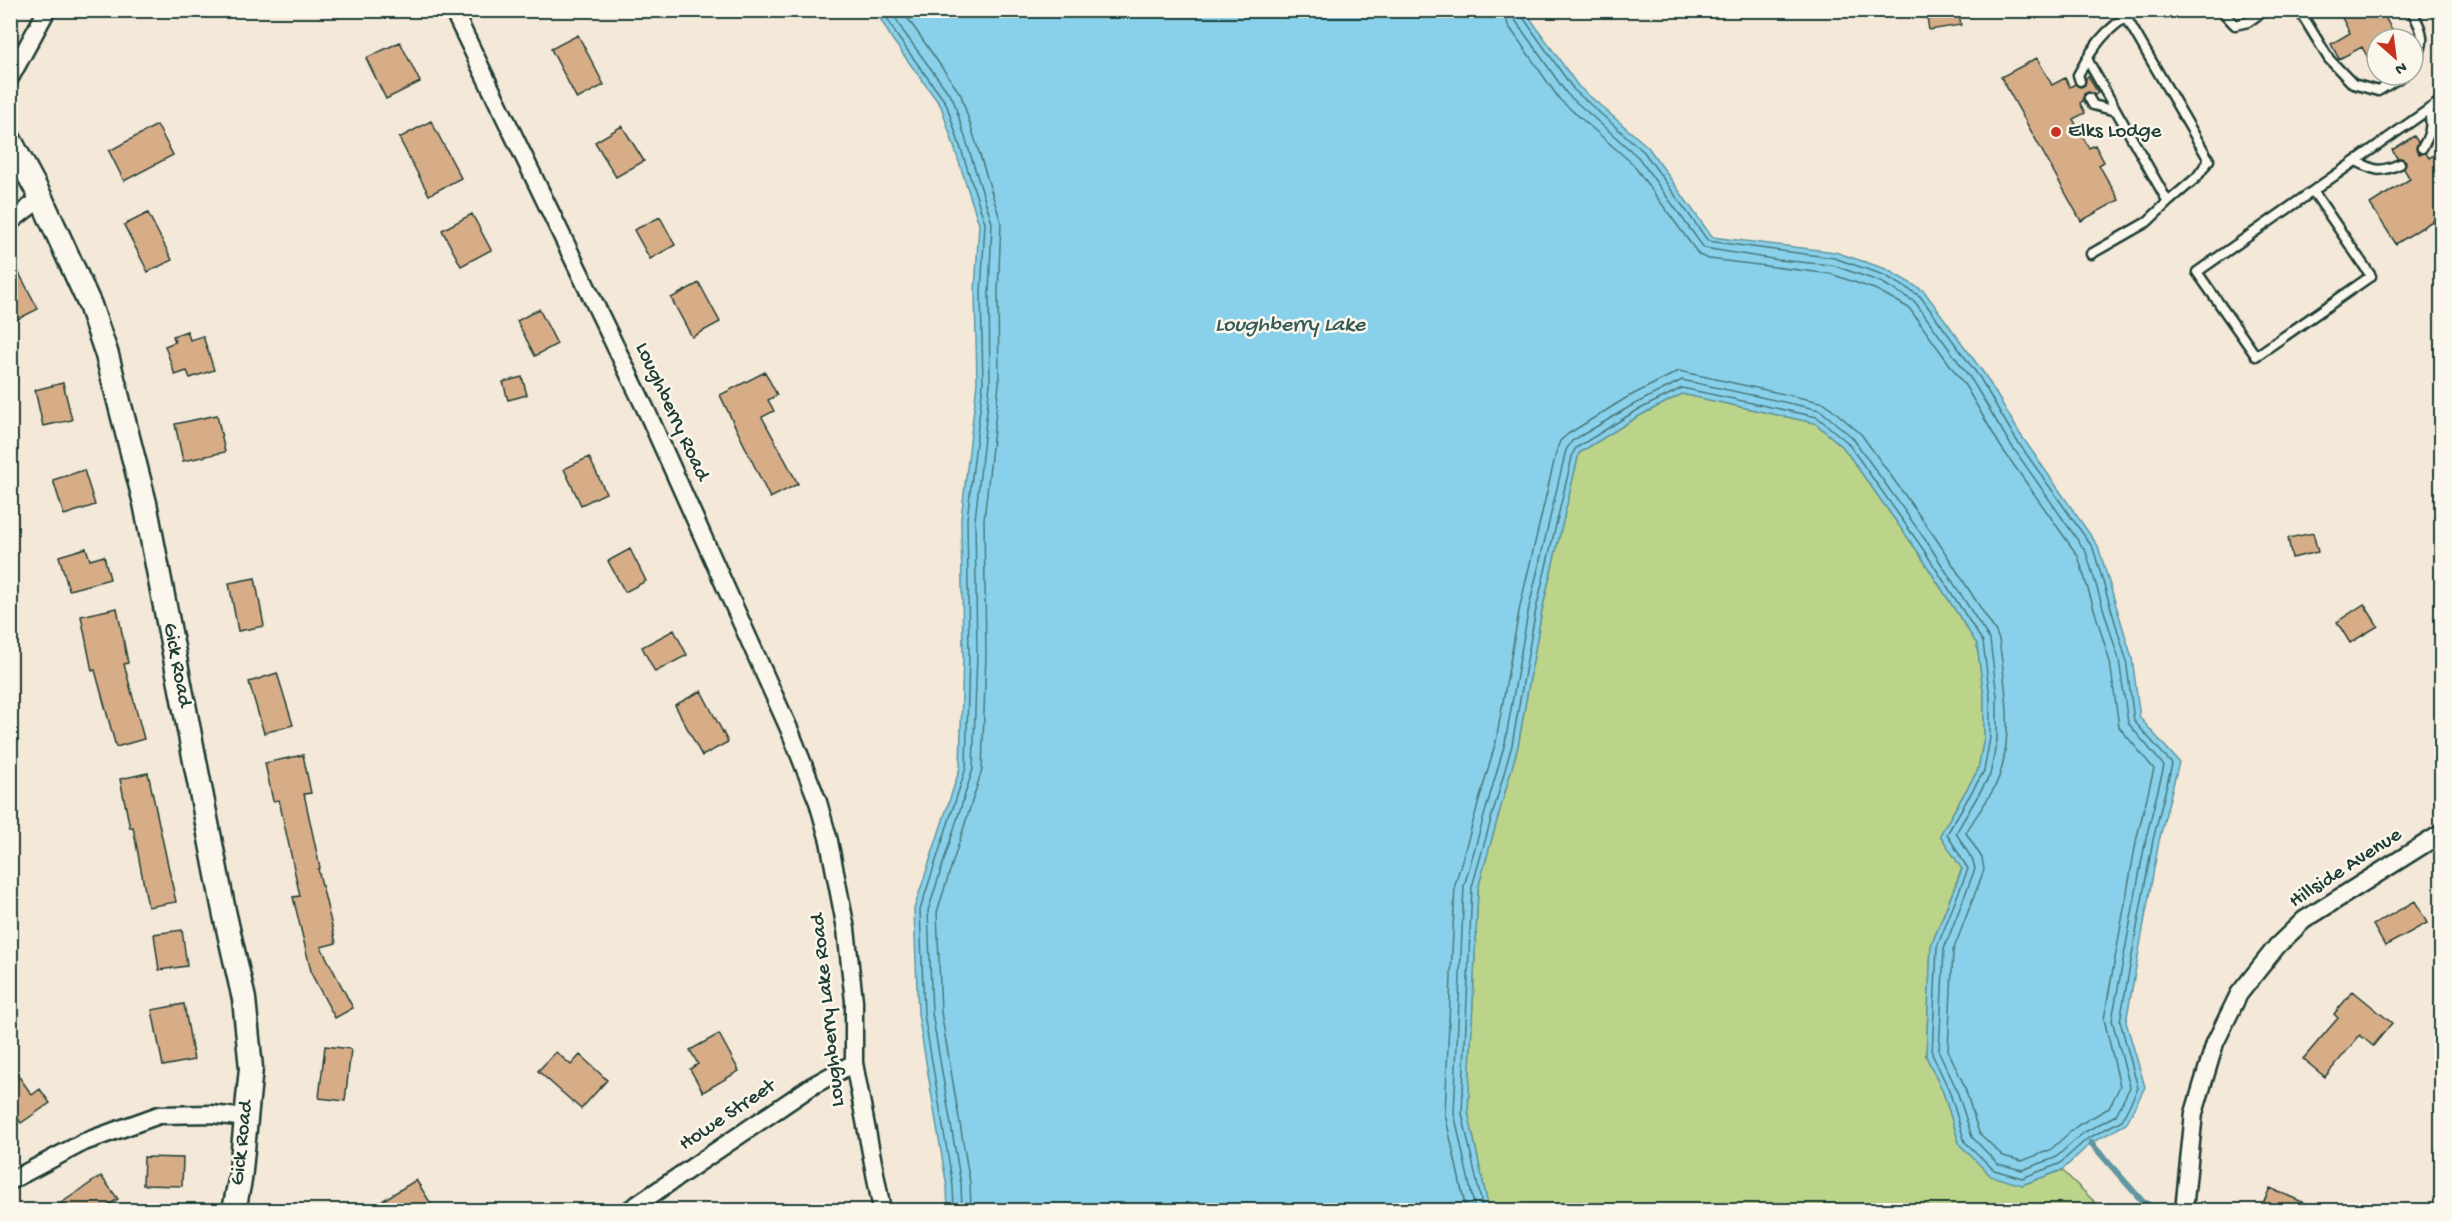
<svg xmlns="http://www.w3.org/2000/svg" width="2452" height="1221" font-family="'Gochi Hand',sans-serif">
<rect width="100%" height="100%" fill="#f4e8d8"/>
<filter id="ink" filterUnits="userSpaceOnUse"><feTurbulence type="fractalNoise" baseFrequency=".0167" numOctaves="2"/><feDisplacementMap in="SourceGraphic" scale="12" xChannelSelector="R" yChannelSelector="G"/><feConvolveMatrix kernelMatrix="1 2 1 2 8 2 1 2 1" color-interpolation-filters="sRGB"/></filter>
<g filter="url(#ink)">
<path fill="#bcd48a" stroke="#6e885f" stroke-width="1.5" d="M1682,394L1815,423L1843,447L1918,552L1977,644L1984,697V738L1978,770L1940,835L1962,868L1931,946L1926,1056L1943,1092L1960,1145L2022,1185L2062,1170L2103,1210H1489L1468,1112L1478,888L1518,746L1542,610L1579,453L1637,417Z"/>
<path fill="#89d1ea" stroke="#5f96a1" stroke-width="1.5" d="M876,11H1525L1578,86L1648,147L1712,237L1835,252L1886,269L1924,291L1985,375L2020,434L2098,546L2132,658L2140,718L2179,762L2159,841L2126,1022L2145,1087L2126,1124L2091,1143L2062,1170L2022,1185L1991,1176L1960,1145L1943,1092L1926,1056L1931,946L1962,869L1940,835L1978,770L1984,738V697L1977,644L1918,552L1843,447L1815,423L1682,394L1637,417L1579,453L1542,610L1518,746L1478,888L1468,1112L1489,1210H948L947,1187L918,1014L914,909L960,768L963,654L961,519L977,383L975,292L979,224L941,106L892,39Z"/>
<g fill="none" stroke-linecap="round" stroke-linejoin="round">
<path stroke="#49787d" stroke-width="1.5" d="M883,10L897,36L946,103L985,223L981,293L983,384L967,519L969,654L966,768L920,910L924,1014L953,1186L954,1210
M891,10L903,31L953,99L992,223L989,293L990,384L975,520L977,654L973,769L928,911L932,1013L961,1184L962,1210
M902,10L961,95L1001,222L998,293L999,384L984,520L986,654L982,770L937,912L941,1012L970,1183L971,1210
M1466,1210L1445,1114L1455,885L1496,741L1520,606L1557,449L1560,441L1568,434L1626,398L1679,371L1825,403L1861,434L1937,540L1996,632L1999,640C2005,684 2014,734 1999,777C1992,797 1976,814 1966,833L1982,858L1984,870L1953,951L1948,1050L1964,1085L1979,1133L2003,1156L2022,1161L2050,1150L2077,1126L2109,1108L2120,1086L2104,1019L2137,837L2154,769L2119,727L2110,662L2078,556L2001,447L1966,387L1909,308L1877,290L1831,274L1709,259L1699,255L1632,163L1560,100L1508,25L1504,10
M1475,1210L1454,1113L1464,886L1505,743L1529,607L1566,450L1572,441L1631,406L1682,380L1820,410L1852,437L1929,545L1990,640L1997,696V740L1990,775L1956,833L1973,861L1975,869L1944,949L1939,1052L1956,1088L1972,1137L1998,1164L2022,1170L2055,1158L2083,1133L2116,1115L2130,1087L2112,1020L2146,838L2164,766L2128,723L2119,660L2086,552L2009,442L1973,382L1915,302L1881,282L1832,265L1778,260L1704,248L1638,157L1567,94L1515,20L1513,10
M1483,1210L1462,1113L1472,887L1512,745L1536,609L1573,453L1576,448L1634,412L1682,388L1817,417L1847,442L1923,549L1983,642L1990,697V738L1984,771L1947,834L1968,869L1937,947L1932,1054L1949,1090L1965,1142L1994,1170L2022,1178L2059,1164L2087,1139L2122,1120L2138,1088L2120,1021L2153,840L2172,764L2134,721L2126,659L2093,548L2015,438L1980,378L1920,296L1884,275L1834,258L1708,241L1644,152L1574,90L1522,16L1521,10"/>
<path stroke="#5f96a1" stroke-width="6" d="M2091,1143L2143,1202L2160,1210"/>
</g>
<path fill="#d7ad88" stroke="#1f3d34" stroke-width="1.5" d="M1926,10H1958L1961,25L1929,30Z
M2338,10H2381L2397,39H2377V74L2362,47L2339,59L2331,44L2350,33Z
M578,35L604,85L577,99L551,49Z
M400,42L420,82L386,99L366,58Z
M2037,58L2052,85L2065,78L2070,87L2075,84L2081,87L2085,85L2086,78L2088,76L2098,93L2095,95L2088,92L2084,94L2083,101L2080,103L2085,113L2073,119L2089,148L2095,145L2104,162L2099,165L2119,200L2081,221L2001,77Z
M431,121L461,178L429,195L399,138Z
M157,125L173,155L124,181L109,151Z
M622,126L644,161L616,177L595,142Z
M2414,136L2418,142L2416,148L2419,154L2426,153L2429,158L2442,150V215L2396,244L2370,204L2410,179L2404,169L2406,161L2401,158H2397L2392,150Z
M148,213L172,260L148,272L124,225Z
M472,214L491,250L461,266L442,230Z
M660,217L675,245L650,259L634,230Z
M10,256L38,309L10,323Z
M699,283L720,322L692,337L671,298Z
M539,309L557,344L535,356L517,321Z
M187,331L190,340L203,336L214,370L190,378L187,371L175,375L165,346L175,342L173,336Z
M765,372L777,395L768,400L774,411L762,417L798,484L770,498L720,395Z
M522,377L527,395L508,400L503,382Z
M63,383L72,420L43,426L35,390Z
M217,415L225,452L183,461L175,424Z
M589,457L606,493L581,505L564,469Z
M84,470L95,505L64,515L53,480Z
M2313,533L2318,552L2292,558L2288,538Z
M86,548L90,560L104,556L110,579L69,590L59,556Z
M630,549L646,581L625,592L608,561Z
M255,578L264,626L238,631L229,583Z
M2364,604L2378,626L2350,643L2337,622Z
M117,608L128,663L124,664L144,739L116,747L95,670L92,671L81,616Z
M674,630L687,655L655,672L642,647Z
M277,673L293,725L264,733L249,682Z
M701,691L728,742L702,756L675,705Z
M303,755L311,793L304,794L320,868L318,869L336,943L321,947L353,1008L335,1018L312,975L293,897L300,896L279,800L273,801L265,763Z
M148,773L176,902L148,907L133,827L130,828L120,779Z
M2415,901L2427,923L2385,946L2373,925Z
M182,930L187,966L159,970L154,934Z
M2353,991L2392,1023L2373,1046L2360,1035L2325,1077L2303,1059L2338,1018L2334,1014Z
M184,1004L194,1060L163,1066L152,1010Z
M719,1034L739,1071L703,1092L690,1069L698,1064L690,1050Z
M325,1046L351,1049L345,1101L319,1098Z
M556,1052L571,1065L580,1055L607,1080L581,1109L538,1071Z
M10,1064L32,1095L40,1089L50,1103L21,1123L10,1107Z
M144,1157L183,1158L182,1186L143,1185Z
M101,1176L118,1199L101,1210H51Z
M416,1180L435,1210H367Z
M2270,1188L2321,1210H2272L2262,1206Z"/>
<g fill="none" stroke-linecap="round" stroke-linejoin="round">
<g stroke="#1f3d34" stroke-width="13">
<path id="lane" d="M2221,10L2235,25L2248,22L2265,10
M2299,10L2329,59L2353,84L2378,91L2404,75
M2411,10C2425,33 2426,43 2413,66
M2126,17L2209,160L2197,177L2168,202L2087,59C2101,35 2112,27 2134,10
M2080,81L2078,75L2087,59
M2089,98L2093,105L2116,111
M2422,148C2431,134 2432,125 2429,109
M2356,161C2376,171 2379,173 2400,164
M2313,191L2371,276L2256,356L2197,272C2279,215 2360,158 2442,100
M2091,254L2147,222L2168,202"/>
</g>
<g stroke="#1f3d34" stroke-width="21">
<path id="street" d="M453,10L647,412L790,731L818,802L829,841L846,929L854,1001V1063L882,1210
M10,78L47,10
M10,222L41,198
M10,1181L84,1142L159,1115L211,1114L247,1118
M629,1210L812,1086L854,1063
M2184,1210L2194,1113L2215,1043L2239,994L2277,946L2304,920L2442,833"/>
</g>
<g stroke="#1f3d34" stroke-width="27">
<path id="secondary" d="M10,140L41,198L90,305L107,355L145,503L224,911L244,999L251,1068L240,1180L234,1210"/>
</g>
<use href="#lane" stroke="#fbf7ec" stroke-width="8"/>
<use href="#street" stroke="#fbf7ec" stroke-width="16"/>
<use href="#secondary" stroke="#fbf7ec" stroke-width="22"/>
</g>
</g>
<circle fill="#c8321e" stroke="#fbf7ec" stroke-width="2" cx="2056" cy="132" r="6"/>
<g text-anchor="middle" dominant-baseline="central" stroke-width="5" stroke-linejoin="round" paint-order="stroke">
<g font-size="21" fill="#1f3d34" stroke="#fbf7ec" text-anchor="start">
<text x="2068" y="132">Elks Lodge</text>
</g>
<g font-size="21" fill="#1f3d34" stroke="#fbf7ec">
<text transform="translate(671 412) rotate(65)">Loughberry Road</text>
<text transform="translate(176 665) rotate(79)">Gick Road</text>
<text transform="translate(2346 869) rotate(-33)">Hillside Avenue</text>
<text transform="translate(829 1010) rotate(-96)">Loughberry Lake Road</text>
<text transform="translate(728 1116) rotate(-34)">Howe Street</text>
<text transform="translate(243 1143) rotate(-84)">Gick Road</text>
</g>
<g font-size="22" font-style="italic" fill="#345b58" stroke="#fbf7ec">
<text x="1290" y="326">Loughberry Lake</text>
</g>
</g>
<rect width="2452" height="1221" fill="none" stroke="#fbf7ec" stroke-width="36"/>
<rect x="18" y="18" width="2416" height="1185" fill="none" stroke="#1f3d34" stroke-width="2" filter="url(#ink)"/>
<g transform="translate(2395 57) rotate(152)"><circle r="28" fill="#fbf7ec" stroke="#a3ada2" stroke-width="1.5"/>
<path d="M0-4.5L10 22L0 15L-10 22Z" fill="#c8321e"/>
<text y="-9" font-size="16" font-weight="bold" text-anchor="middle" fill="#1f3d34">N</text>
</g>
</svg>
